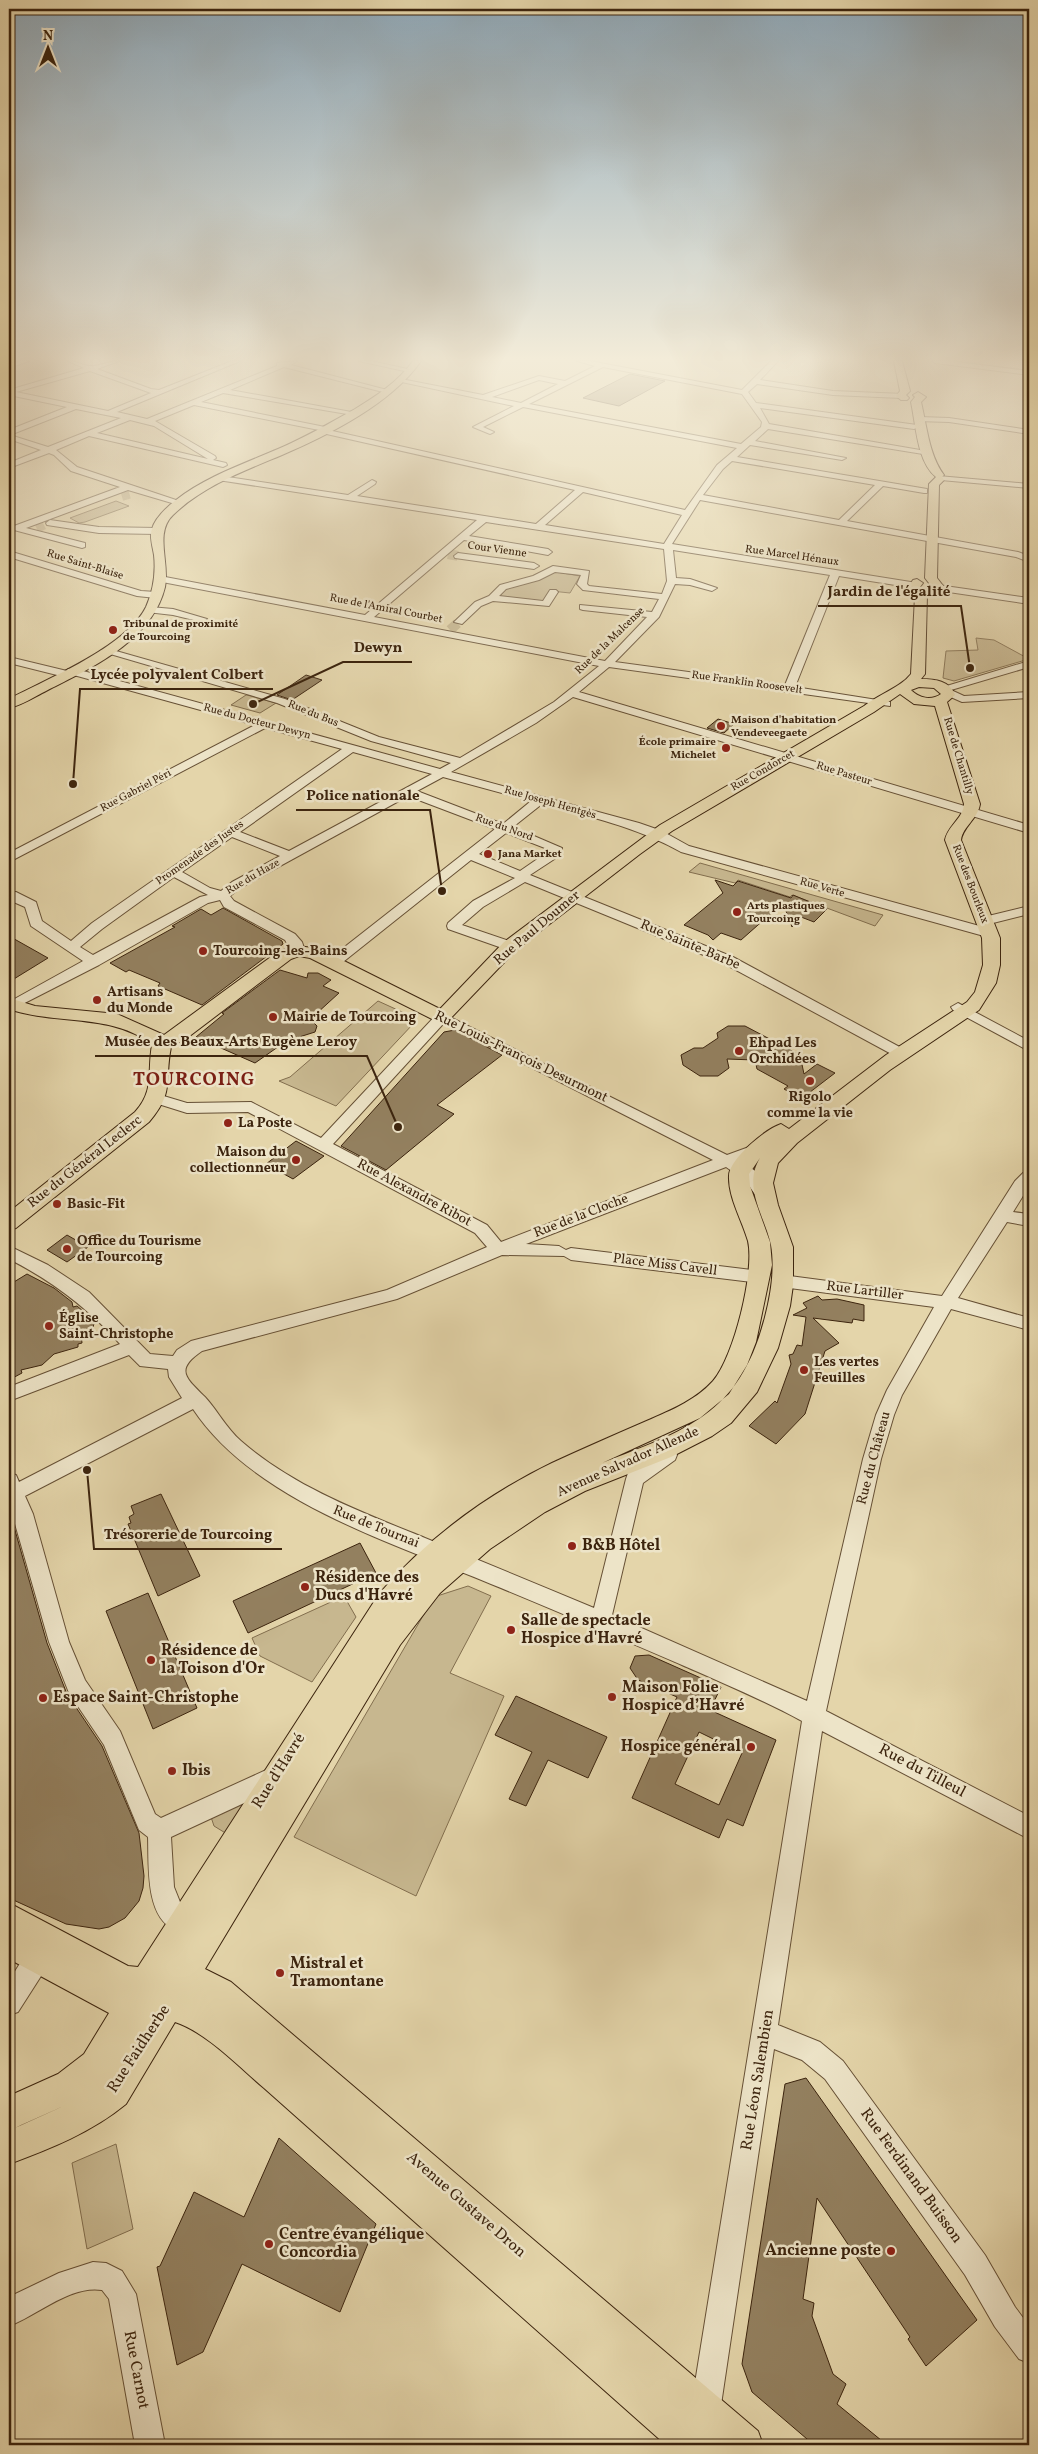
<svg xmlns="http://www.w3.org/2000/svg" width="1038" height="2454" font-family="Vollkorn,serif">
<rect width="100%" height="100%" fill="#e4d5aa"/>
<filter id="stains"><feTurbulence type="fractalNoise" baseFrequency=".004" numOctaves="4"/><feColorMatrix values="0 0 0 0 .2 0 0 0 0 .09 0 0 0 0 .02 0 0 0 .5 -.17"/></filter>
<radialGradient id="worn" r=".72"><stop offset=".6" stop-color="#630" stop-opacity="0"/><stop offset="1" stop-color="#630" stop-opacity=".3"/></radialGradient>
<path fill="#c7b78f" stroke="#826e4e" d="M116,501L129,506L85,522L79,523L70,518Z
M551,571L580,576L570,593L551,591L543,602L498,598L505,589Z
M976,638L994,640L1029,659L954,681L943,678L946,651L978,650Z
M246,695H247L276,703L260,713L231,705Z
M700,863L883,915L875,926L792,895L790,897L738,880L735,883L689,872Z
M378,1001L413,1017L414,1023L336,1106L279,1081L290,1077Z
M468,1586L491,1596L450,1673L504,1696L416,1896L294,1837L434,1597Z
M344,1596L356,1617L312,1682L260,1656L252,1638Z
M247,1800L227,1834L214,1826L210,1814Z
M116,2144L133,2229L87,2249L72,2163Z"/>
<path fill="#93805f" stroke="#3c240e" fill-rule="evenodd" d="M630,374L665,381L619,406L583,398Z
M306,675L322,680L292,700L277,695Z
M718,719L734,724L724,733L707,728Z
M715,880L733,886L738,881L791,898L793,895L827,909L814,922L801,917L792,927L783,903L741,940L721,933L713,940L708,935L684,925L723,893Z
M223,908L282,941L283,944L202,1005L158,986L160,983L129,970L126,972L110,963L175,927L172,926L201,909L211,915Z
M9,936L48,958L9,982Z
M280,970L307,978L308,973H318L331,980L323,986L339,993L316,1014L322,1016L314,1023L317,1026L315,1032L296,1038L289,1044L285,1042L255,1063L196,1037L224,1014L222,1013Z
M728,1026H745L800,1055L804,1074L817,1064L835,1073L801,1099L784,1089L788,1086L757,1069L755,1060L727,1059L729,1068L718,1076H700L683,1065L681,1055L694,1048H703L718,1038L717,1033Z
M455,1030L502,1055L437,1105L454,1114L386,1170L341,1146L444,1032Z
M296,1141L324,1156L293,1179L266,1164Z
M67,1235L88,1247L67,1262L47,1250Z
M27,1274L54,1288L72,1302L73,1307L77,1306L95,1321L93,1327L81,1334L82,1343L78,1344V1347L54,1354L42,1365L21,1370L22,1373L9,1380V1285Z
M818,1296L822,1300L837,1299L864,1305V1321L853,1319L852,1323L813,1318L839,1343L825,1351L805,1414L776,1444L749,1426L775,1401L777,1403L791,1364L789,1355L793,1354L797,1345L802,1346L806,1317L793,1315L807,1308L803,1303Z
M161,1494L200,1576L158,1596L128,1524L131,1523L129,1517L134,1514L131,1506Z
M9,1509L47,1643L67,1694L102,1746L139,1833L144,1876L143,1888L139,1901L125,1918L109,1927L99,1929L66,1924L9,1898Z
M360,1543L376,1573L248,1633L233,1601Z
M148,1593L197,1708L153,1729L106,1611Z
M649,1655L721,1687L710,1710L776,1740L743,1826L727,1819L719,1838L632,1798L677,1697L638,1680L630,1668L635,1656ZM699,1732L742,1753L719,1805L675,1784Z
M516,1696L607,1737L588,1778L548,1760L526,1806L509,1799L532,1752L495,1735Z
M806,2078L977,2320L926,2366L908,2339L910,2337L817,2198L803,2299L814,2303L812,2316L833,2374L846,2384L837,2404L887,2445H814L752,2392L742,2364L785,2084Z
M279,2138L376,2224L340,2312L242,2264L203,2352L177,2365L157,2267L160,2266L194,2192L244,2217Z"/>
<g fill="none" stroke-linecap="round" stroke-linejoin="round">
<path stroke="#c2b28b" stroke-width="8" stroke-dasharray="8 4" stroke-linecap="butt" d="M122,497L132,494
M37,529L47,524"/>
<path stroke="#c2b28b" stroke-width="10" stroke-dasharray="10 5" stroke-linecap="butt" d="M448,554L458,556
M450,630L459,622"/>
<g stroke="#665035" stroke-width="2">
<path id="minor" d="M19,361H29L9,368V364Z
M68,361C76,361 84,366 91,366C101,366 110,361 119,361L97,369L151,389L159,390L232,361H240L117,412L147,419L277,366V363L297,361L291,365L391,391L387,393L284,367L230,390L357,413L353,415L223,393L201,402L325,427L328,430L685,510L717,465L737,448L523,407L483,427L494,432L490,434L473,427L514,406L397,381L401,379L483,395L539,376L565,381L595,366L577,361H590L742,390L771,361H778L760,380L833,391L904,394L905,396L901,398L833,395L757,384L748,392L756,403L917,425L918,427L914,429L760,408L769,424L920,450L924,452L923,454L768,429L755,441L846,458L842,460L750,445L737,457L927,489V493H924L883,486L847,521L1018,552L1029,556V562L1016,557L700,500L672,544L917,583L919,585L914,588L839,576L795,687L890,702V706L609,667L579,692L1029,825V833L573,697L536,723L451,772L639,823L662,831L689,846L994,930L996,933L994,936H984L681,852C637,827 590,817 542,804L513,827L562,848L559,856L530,875L733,957L907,1051L909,1054L907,1057H897L723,963L525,882L483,907L462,925L515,943L517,946L515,949H505L448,929L447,926L448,923L473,901L515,878L471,860L338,966H328L326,963L328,960L495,829L408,796L240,888L230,896L234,901L295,934L302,942L305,951L303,954H293L285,940L224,907L220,900L208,903L99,965L9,1011V1002L83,961L31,926L25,907L9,900V892H16L36,902L42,921L71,941L92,923L342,749L265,728L9,862V853L255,725L70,674L65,677L9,663V657L67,671L68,669H76L440,769L451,763L371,741L277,703L100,651L109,649L285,699L379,737L460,758L554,702L599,666L157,581L155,579L160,576L365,615L477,520L218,480V476H221L348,495L372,480L376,482L375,484L357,496L536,524L575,490L322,433L319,430L194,405L155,421L215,456L216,458L213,460L226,463L227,465L223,467L89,436L56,450L77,467L182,502V506L128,490L26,528L85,543V547L82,548L14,530V526L120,487L71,471L54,455L49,453L9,468V463L41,450L9,439V430L67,407L9,395V390L84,368ZM603,367L742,394L762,422L761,427L741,444L529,404ZM90,371L151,393L108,411L16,392ZM539,380L558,384L521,403L492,397ZM76,409L121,418L48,447L10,435ZM130,420L154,426L208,459L97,433ZM732,461L875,485L839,520L703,495L723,469ZM583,492L682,515L664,544L545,525ZM486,522L664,549L667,581L662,594L589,586L587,584L589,571L553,566L533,576L500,585L489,596L475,602L454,622L462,624L481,606L493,601L549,606L558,592L556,590H550L543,601L499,596L506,589L539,580L555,572L581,575L577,584L583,590L659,599L652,612L580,605V609L583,610L647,617L605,661L374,617L464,540L548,555L552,552L548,549L469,536ZM673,550L830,575L785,685L615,662L659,617L675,584L690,585L712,591L717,588L690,579L676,578ZM353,752L432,774L289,851L240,832ZM443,777L531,801L503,824L417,791ZM506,833L550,850L549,851L520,871L479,854ZM232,837L280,856L232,882L221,891L210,888L182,872ZM174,877L208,895L200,897L93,955L80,947L102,929Z
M359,361H371L412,370L409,372Z
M932,361H949L1029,371V375L935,363Z
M920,417L949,418L1029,430V434L949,422L917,421L916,419Z
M938,476L1029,484V488L941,480L937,478Z
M50,520L99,527L157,528L161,531L157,534L99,533L47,525L46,523Z
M9,551L141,591L156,592L161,595L156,598L137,596L9,557Z
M458,553L534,563L539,566L534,569L455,558L454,556Z
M938,585L1029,598V604L935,590V586Z
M150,607L173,609L207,619L202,622L173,615L147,612V608Z
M1029,661V667L951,690L964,696L1029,692V698L962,702L944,694L940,688Z
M1029,906V914L985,925L979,921L980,918Z
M958,1003L1029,1041V1051L953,1010L951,1007Z
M442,1013L727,1155L760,1143L765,1144L768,1148L765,1152L741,1161L758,1173L774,1198L772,1202H760L746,1181L726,1167L526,1244L559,1246L566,1250L571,1248L760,1271L766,1273L768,1277L766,1281L760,1283L571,1260L564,1256L502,1255L397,1299L202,1351C174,1370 186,1378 205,1397C218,1411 226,1428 241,1441C294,1487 361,1512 425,1538C481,1561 537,1584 594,1608L626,1479L628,1473L658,1452L659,1444L666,1441L673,1444L677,1455L675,1460L643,1483L612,1615L807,1701L863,1459L876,1415L887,1390L934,1307L782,1287L776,1285L774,1281L776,1277L782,1275L942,1296L1015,1181L1023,1173L1029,1172V1186L1013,1212L1029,1214V1226L1007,1222L958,1298L1029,1318V1330L951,1309L902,1395L894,1415L881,1459L826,1711L1029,1816V1839L822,1731L778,2025L820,2042L843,2061L985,2255L1015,2307L1029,2326V2363L1019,2359L995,2327L965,2275L825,2079L802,2060L774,2049L715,2445H685L802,1721C763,1700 723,1683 682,1665C619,1638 555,1610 491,1584C393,1543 254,1501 193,1409L25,1496L33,1514L69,1642L85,1680L120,1731L155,1814L161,1818L275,1766L283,1769L286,1777L283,1785L171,1837L174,1887L186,1917L182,1925L174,1929C145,1917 149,1863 148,1837L139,1830L104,1745L69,1693L49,1642L9,1503V1473L16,1475L19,1482L182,1398L169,1377L168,1369L140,1366L129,1355L9,1401V1387L120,1344C87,1307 52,1281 9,1259V1246L48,1265L89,1292L150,1354L173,1356L177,1350L191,1341L387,1290L487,1247L475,1233L248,1112L187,1113L152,1102L150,1099L157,1094L187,1103L251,1102L321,1138L437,1014ZM444,1023L713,1160L501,1242L487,1225L333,1144Z
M41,1941L50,1944L53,1953L50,1962L18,2012L9,2015V1981L32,1944Z
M93,2262L106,2263L122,2271L136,2294L165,2445H135L109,2299L102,2290C70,2285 38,2315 9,2326V2297L59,2273Z"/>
</g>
<g stroke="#3c240e" stroke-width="2">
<path id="major" d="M413,361H421C392,403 329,435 282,455C244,471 203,486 173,515C154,533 170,563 165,587C152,641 91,668 46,691C34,697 22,705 9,708V699C47,679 126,647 146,607C153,591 156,573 154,555C153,548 149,536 152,529C155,518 167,507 176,500C205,477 243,464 278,449C304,438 330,423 355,409C376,396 398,382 413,361Z
M894,361H902L910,391L906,395L909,398L907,400H901L896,396L900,391Z
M918,392L926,397L921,402C927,427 929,455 944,475L942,477L944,480L939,485L937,578L944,587L940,593H932L930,590L932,587L925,578L929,484L936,477C917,462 916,425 911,402L915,397L913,395Z
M917,579L923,583L920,587L927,595L925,674L921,679C935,679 950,681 955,695L947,702L980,804C978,819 963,826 961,840L1000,938V965L996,983L979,1010L890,1070L797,1143L778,1163L773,1183L778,1205L793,1247V1285L790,1306L778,1348L757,1392L731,1423L712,1436L671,1457L585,1491L545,1512L490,1549L440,1593L400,1645L205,1969L231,1982L758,2431L763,2445H666L264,2088C239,2067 206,2032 175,2022L126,2104C92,2132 50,2149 9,2164V2096L58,2074L84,2054L109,2013L9,1959V1903L128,1966L138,1967L379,1594C427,1539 486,1495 552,1463C582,1449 612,1436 642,1423C667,1412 694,1402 713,1381C734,1357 755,1271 748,1241C742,1220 728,1197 729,1176C729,1159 766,1129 781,1124L789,1129L886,1055L967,1002L975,992L983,965L982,938L945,840C948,825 963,819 964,804L935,706L914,704L900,694L874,712L672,831L640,854L516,950L448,1021H436L310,958L299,956L291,959L187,1038L171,1047C164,1081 175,1092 149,1122L16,1228L9,1230V1212L135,1112C155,1090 147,1072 152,1045C115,1013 54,1025 9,1009V998L35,1006L117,1014L164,1035L279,951L298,946L320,949L440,1009L504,942L660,825L864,706C879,694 900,688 911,674L915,596L908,587L913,580ZM919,687L934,688L941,694C931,701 919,698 911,690ZM760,1158C742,1187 765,1216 771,1245C775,1268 771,1294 765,1317C740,1414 687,1430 602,1463L700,1418L729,1394L747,1365L756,1342L772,1265L770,1242L750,1186L749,1174ZM66,2105L15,2128L21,2125Z"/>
</g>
<use href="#minor" fill="#ede4c8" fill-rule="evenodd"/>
<use href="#major" fill="#e4d5aa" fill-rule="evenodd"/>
</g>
<linearGradient id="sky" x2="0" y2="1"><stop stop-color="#8fa9ba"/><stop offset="0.51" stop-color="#f3ecd9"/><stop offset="1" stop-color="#f3ecd9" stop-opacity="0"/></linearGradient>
<rect width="1038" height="704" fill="url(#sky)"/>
<g fill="#8f2418" stroke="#ede4c8" stroke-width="2">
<circle cx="113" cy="630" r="5"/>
<circle cx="721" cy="726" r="5"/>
<circle cx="726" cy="748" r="5"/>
<circle cx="488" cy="854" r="5"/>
<circle cx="737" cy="912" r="5"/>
<circle cx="203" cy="951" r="5"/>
<circle cx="97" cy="1000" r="5"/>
<circle cx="273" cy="1017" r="5"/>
<circle cx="739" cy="1051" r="5"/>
<circle cx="810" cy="1081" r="5"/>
<circle cx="228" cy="1123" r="5"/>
<circle cx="296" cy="1160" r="5"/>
<circle cx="57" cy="1204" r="5"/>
<circle cx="67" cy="1249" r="5"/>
<circle cx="49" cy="1326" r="5"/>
<circle cx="804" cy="1370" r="5"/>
<circle cx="572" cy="1546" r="5"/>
<circle cx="305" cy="1587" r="5"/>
<circle cx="511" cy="1630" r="5"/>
<circle cx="151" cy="1660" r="5"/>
<circle cx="612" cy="1697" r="5"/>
<circle cx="43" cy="1698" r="5"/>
<circle cx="751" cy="1747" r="5"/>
<circle cx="172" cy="1771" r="5"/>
<circle cx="280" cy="1973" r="5"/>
<circle cx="269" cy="2244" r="5"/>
<circle cx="891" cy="2251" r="5"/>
</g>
<g text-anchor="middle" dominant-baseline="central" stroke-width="5" stroke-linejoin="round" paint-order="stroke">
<g font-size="11" fill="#3c240e" stroke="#ede4c8">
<text transform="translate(497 550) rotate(8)">Cour Vienne</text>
<text transform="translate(792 556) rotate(8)">Rue Marcel Hénaux</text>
<text transform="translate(85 565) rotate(17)">Rue Saint-Blaise</text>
<text transform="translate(386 609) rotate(11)">Rue de l'Amiral Courbet</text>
<text transform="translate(610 641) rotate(-44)">Rue de la Malcense</text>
<text transform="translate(747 683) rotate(8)">Rue Franklin Roosevelt</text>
<text transform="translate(313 714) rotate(22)">Rue du Bus</text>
<text transform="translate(257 722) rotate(15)">Rue du Docteur Dewyn</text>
<text transform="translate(958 756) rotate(73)">Rue de Chantilly</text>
<text transform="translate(763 771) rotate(-30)">Rue Condorcet</text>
<text transform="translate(844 774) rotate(17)">Rue Pasteur</text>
<text transform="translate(136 791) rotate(-28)">Rue Gabriel Péri</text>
<text transform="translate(550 803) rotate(16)">Rue Joseph Hentgès</text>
<text transform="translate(504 828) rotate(20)">Rue du Nord</text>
<text transform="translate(200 853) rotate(-35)">Promenade des Justes</text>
<text transform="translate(253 877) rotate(-30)">Rue du Haze</text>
<text transform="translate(970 884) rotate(69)">Rue des Bourleux</text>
<text transform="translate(822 888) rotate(16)">Rue Verte</text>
</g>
<g font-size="11" font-weight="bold" fill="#3c240e" stroke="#ede4c8" text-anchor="start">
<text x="123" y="624">Tribunal de proximité<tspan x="123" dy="13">de Tourcoing</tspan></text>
<text x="731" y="720">Maison d'habitation<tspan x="731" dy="13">Vendeveegaete</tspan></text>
<text x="716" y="742" text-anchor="end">École primaire<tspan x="716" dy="13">Michelet</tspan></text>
<text x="498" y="854">Jana Market</text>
<text x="747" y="906">Arts plastiques<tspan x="747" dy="13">Tourcoing</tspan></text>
</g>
<g font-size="14" fill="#3c240e" stroke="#ede4c8">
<text transform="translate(537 928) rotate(-40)">Rue Paul Doumer</text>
<text transform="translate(690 945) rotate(23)">Rue Sainte-Barbe</text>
<text transform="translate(521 1057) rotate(26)">Rue Louis-François Desurmont</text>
<text transform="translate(85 1162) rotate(-38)">Rue du Général Leclerc</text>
<text transform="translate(414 1193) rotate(28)">Rue Alexandre Ribot</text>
<text transform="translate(581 1216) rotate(-21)">Rue de la Cloche</text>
<text transform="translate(665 1265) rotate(7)">Place Miss Cavell</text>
<text transform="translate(865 1291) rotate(7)">Rue Lartiller</text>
<text transform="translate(874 1458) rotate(-75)">Rue du Château</text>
<text transform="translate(628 1462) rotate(-24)">Avenue Salvador Allende</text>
<text transform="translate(376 1527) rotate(22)">Rue de Tournai</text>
</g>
<g font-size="14" font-weight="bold" fill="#3c240e" stroke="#ede4c8" text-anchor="start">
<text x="213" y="951">Tourcoing-les-Bains</text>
<text x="107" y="992">Artisans<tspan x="107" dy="16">du Monde</tspan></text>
<text x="283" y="1017">Mairie de Tourcoing</text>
<text x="749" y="1043">Ehpad Les<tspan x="749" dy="16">Orchidées</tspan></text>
<text x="810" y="1097" text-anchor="middle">Rigolo<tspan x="810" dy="16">comme la vie</tspan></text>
<text x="238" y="1123">La Poste</text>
<text x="286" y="1152" text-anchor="end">Maison du<tspan x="286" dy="16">collectionneur</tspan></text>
<text x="67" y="1204">Basic-Fit</text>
<text x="77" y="1241">Office du Tourisme<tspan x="77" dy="16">de Tourcoing</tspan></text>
<text x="59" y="1318">Église<tspan x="59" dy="16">Saint-Christophe</tspan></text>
<text x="814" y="1362">Les vertes<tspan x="814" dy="16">Feuilles</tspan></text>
</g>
<g font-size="16" font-weight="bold" fill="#3c240e" stroke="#ede4c8" text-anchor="start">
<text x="582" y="1546">B&amp;B Hôtel</text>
<text x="315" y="1578">Résidence des<tspan x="315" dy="18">Ducs d'Havré</tspan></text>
<text x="521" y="1621">Salle de spectacle<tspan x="521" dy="18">Hospice d'Havré</tspan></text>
<text x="161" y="1651">Résidence de<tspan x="161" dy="18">la Toison d'Or</tspan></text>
<text x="622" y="1688">Maison Folie<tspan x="622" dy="18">Hospice d’Havré</tspan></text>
<text x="53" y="1698">Espace Saint-Christophe</text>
<text x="741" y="1747" text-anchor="end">Hospice général</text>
<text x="182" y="1771">Ibis</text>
<text x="290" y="1964">Mistral et<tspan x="290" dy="18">Tramontane</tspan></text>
<text x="279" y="2235">Centre évangélique<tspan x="279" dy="18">Concordia</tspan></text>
<text x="881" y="2251" text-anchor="end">Ancienne poste</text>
</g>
<g font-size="16" fill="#3c240e" stroke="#ede4c8">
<text transform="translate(279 1771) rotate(-58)">Rue d'Havré</text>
<text transform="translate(922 1771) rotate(28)">Rue du Tilleul</text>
<text transform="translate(139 2049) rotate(-57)">Rue Faidherbe</text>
<text transform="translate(758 2080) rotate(-81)">Rue Léon Salembien</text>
<text transform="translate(911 2176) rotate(54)">Rue Ferdinand Buisson</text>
<text transform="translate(466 2205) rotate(41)">Avenue Gustave Dron</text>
<text transform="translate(136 2370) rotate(79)">Rue Carnot</text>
</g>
<g font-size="19" font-weight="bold" letter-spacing="1" fill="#7a1f14" stroke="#ede4c8">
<text x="194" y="1080">TOURCOING</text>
</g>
</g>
<path fill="none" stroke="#3c240e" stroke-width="2" d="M970 668L961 606H818M253 704L343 662H412M73 784L80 689H273M442 891L430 810H296M398 1127L367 1056H95M87 1470L94 1549H282"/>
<g fill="#3c240e" stroke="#ede4c8" stroke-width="2">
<circle cx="970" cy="668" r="5"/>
<circle cx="253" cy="704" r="5"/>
<circle cx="73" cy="784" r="5"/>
<circle cx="442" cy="891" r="5"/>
<circle cx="398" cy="1127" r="5"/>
<circle cx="87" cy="1470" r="5"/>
</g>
<g font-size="15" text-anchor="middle" font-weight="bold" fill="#3c240e" stroke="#ede4c8" stroke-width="5" stroke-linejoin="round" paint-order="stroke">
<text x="889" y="596">Jardin de l'égalité</text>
<text x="378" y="652">Dewyn</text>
<text x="177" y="679">Lycée polyvalent Colbert</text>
<text x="363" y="800">Police nationale</text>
<text x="231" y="1046">Musée des Beaux-Arts Eugène Leroy</text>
<text x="188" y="1539">Trésorerie de Tourcoing</text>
</g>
<rect width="1038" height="2454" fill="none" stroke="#e4d5aa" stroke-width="30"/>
<rect x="10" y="10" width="1018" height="2434" fill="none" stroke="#3c240e" stroke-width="2.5"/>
<rect x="15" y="15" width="1008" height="2424" fill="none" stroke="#3c240e"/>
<g transform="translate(48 48)" stroke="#ede4c8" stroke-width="4" paint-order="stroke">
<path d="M0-4L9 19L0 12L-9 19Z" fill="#3c240e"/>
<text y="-8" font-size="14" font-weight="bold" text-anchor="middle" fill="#3c240e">N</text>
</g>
<rect width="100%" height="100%" filter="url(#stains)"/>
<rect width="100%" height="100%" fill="url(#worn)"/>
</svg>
